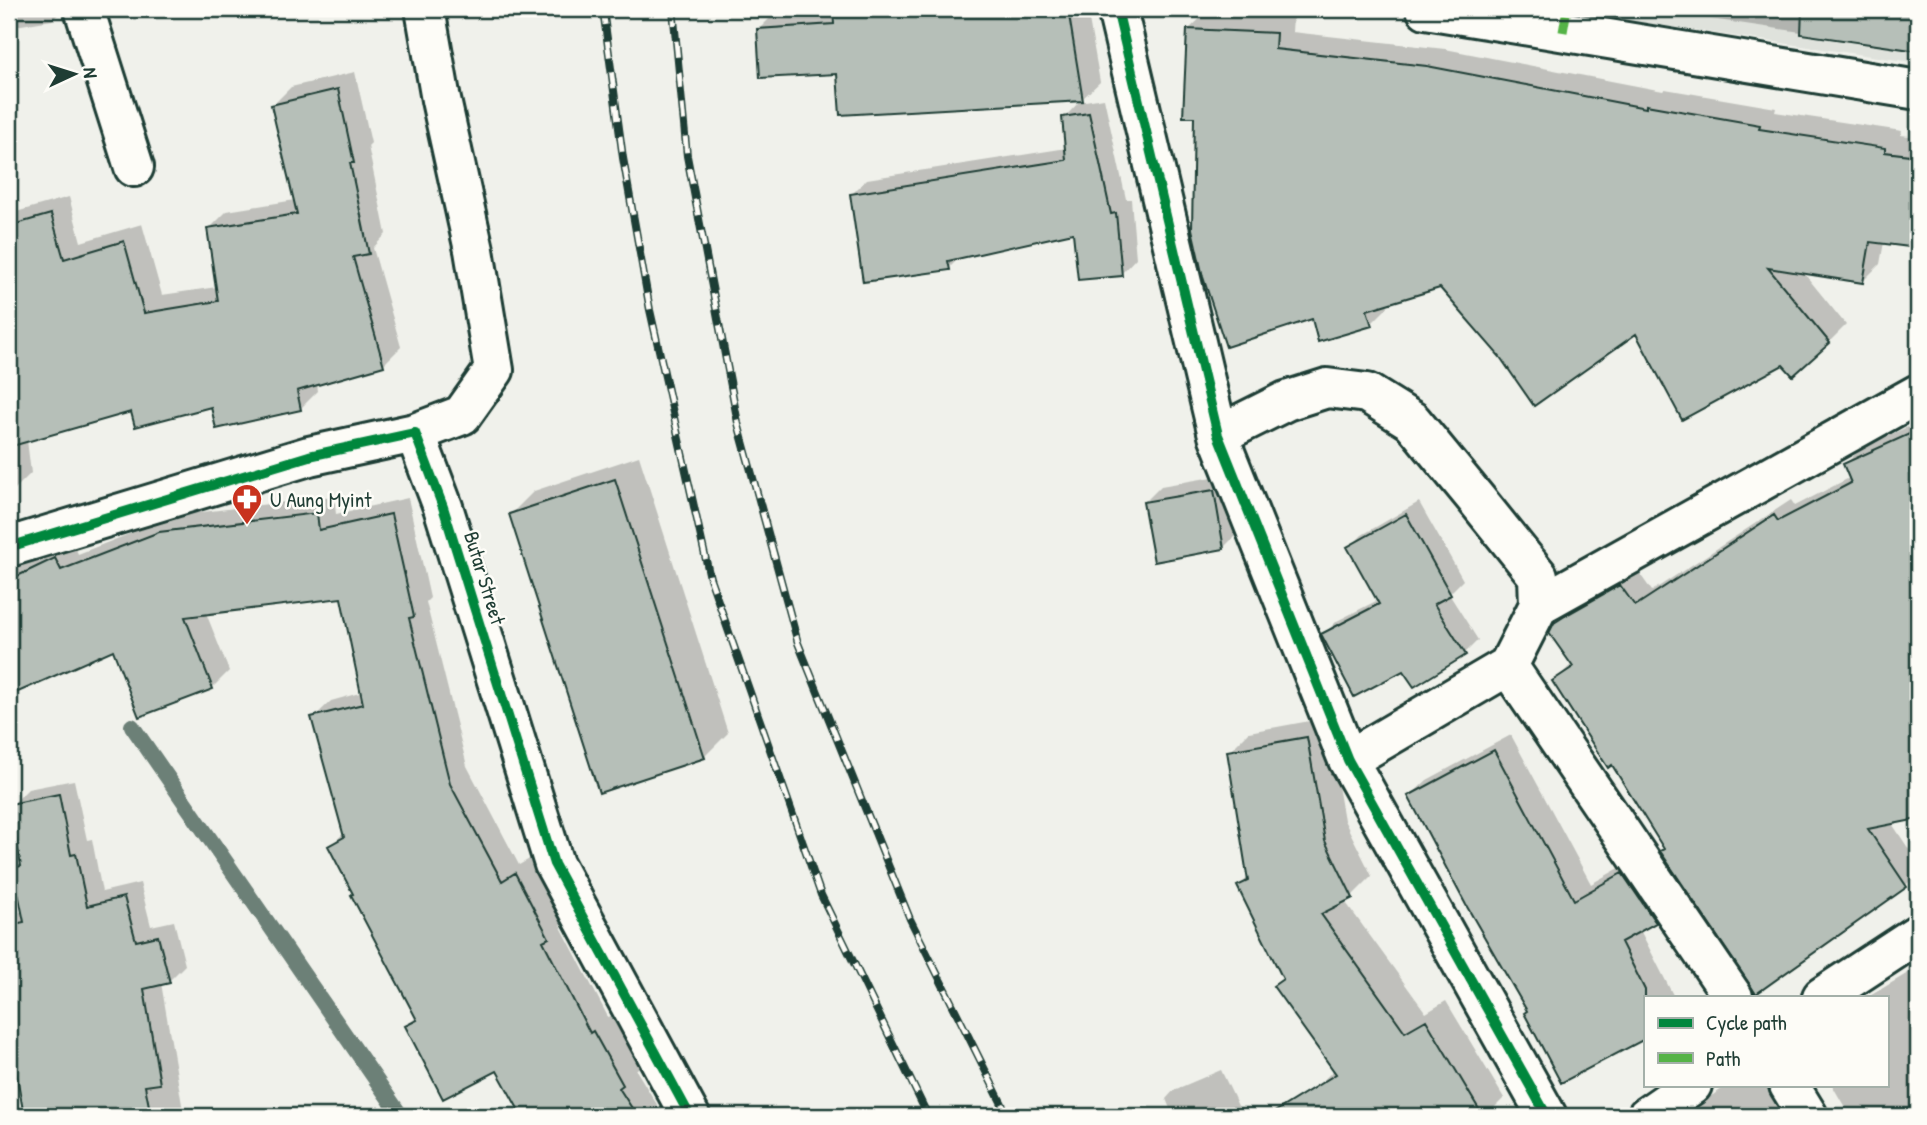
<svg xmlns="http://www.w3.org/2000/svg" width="1927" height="1125" font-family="'Patrick Hand',sans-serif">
<rect width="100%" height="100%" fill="#f0f1eb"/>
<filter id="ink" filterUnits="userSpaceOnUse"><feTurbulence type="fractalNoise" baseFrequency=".0143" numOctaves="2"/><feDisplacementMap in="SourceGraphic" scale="14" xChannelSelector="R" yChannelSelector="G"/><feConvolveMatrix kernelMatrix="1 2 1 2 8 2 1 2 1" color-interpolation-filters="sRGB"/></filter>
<g filter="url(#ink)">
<path fill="#dfe2dc" d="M1549,9H1918V63Z"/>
<path fill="#0003" d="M9,9H64L52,20L9,27Z
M832,9H1087L1100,82L1082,99L839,72L759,29L776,12Z
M1642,9H1918V49Z
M1207,12L1293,16L1292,32L1445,49L1663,91L1665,89L1776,108L1775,112L1902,131L1901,135L1918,137V246L1884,242L1880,264L1863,281L1803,272L1846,325L1829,342L1784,363L1637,331L1501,356L1440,286L1387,302L1388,307L1371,324L1313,317L1196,116L1189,29Z
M355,72L371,143L368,146L386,234L373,248L401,347L383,365L317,384L318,391L300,409L212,405L133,410L27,440L31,473L13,491H9V214L69,197L81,242L142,224L162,295L217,287L209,229L227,211L295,200L273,105L291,87Z
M1104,98L1126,199H1131L1136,258L1121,274L1075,231L960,257L949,268L852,194L867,179L1067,148L1064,118L1079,102Z
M1918,422V817L1891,822L1918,863V873L1906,885L1771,981L1666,849L1612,763L1554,681L1572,664L1556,624L1573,607L1637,570L1652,591L1791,500L1795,506L1851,477L1845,464L1862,448Z
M639,456L728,733L704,757L511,514L534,491Z
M1230,474L1240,531L1223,548L1144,503L1161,486Z
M334,496L336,514L408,498L430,598L426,602L467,766L519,865L533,857L566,919L560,925L608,1017L611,1016L639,1067L636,1070L664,1116H524L497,1069L407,1026L417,1016L330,846L345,832L313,718L331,701L363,692L342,596L206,613L229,671L212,688L114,647L9,694V570L73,542L78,554L178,515Z
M1419,502L1463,580L1449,594L1478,640L1465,653L1404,668L1324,634L1337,621L1378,600L1349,548L1362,535Z
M1326,718L1344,820L1372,876L1352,896L1344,900L1426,1013L1446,1001L1504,1098L1486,1116H1328L1312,1091L1335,1069L1284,978L1239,887L1249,876L1229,752L1249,732Z
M1511,735L1591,884L1639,857L1672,905L1655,921L1640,930L1674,997H1645V1037L1561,1081L1529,1010L1410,796L1427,780Z
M74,780L87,840L92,839L102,892L140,883L151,926L174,921L185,965L169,981L161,983L184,1116H23L9,1038V914L24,911L15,868L22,861L12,805L28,789Z
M1918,967V1116H1850L1832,1085H1887V997H1868Z
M1221,1070L1240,1110L1233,1116H1173L1166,1099L1174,1090Z
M1728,1085H1779L1799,1116H1681Z"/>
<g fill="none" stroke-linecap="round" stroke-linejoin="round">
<path stroke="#6c8077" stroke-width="16" d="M132,726L401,1116"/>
</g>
<path fill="#b6bfb8" stroke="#1f3d34" stroke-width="2" d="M833,9H1068L1083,101L840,115L837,74L760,78L757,29L834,24Z
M1802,9H1918V51L1801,34Z
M1187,29L1276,33L1275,49L1427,66L1646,108V105L1760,125L1759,129L1885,148V152L1918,156V248L1870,242L1863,283L1768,268L1830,343L1793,376L1783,365L1682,420L1636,334L1534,406L1500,357L1440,288L1367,310L1372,326L1318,342L1312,319L1226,347L1203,277L1192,229L1194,117H1183Z
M338,89L354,163H350L369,254L353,257L384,366L297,391L301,410L216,429L211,407L135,427L131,412L9,447V226L51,214L64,259L124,241L144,313L218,301L207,228L297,214L271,105Z
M1089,113L1111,214L1116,213L1122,276L1078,280L1073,233L948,261L950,270L863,282L850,194L1066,160L1062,117Z
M1918,430V819L1868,829L1907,887L1756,994L1660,851L1664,849L1612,765L1608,768L1552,681L1573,667L1549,633L1554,623L1565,616L1620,585L1635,606L1774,515L1778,521L1851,483L1843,464Z
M615,479L705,758L599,793L509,514Z
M1214,490L1224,549L1154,562L1143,502Z
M317,513L319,530L391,514L414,617L409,618L450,784L502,881L515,873L549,938L543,941L590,1033L593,1031L623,1085L619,1088L637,1116H522L497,1071L443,1099L405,1026L417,1020L351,895L353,894L328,846L344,837L311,717L363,704L341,598L185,617L213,689L139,717L113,650L9,696V580L55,558L61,570L159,532Z
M1406,514L1451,595L1434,604L1466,655L1414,687L1403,671L1354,697L1321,634L1379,604L1347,547Z
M1307,737L1325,841L1353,898L1321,914L1405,1032L1426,1020L1483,1116H1268L1336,1074L1273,986L1283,979L1237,886L1248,881L1227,751Z
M1494,750L1574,900L1622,873L1656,923L1621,942L1645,990V1039L1561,1083L1524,1013L1527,1011L1466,905L1408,796Z
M59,794L71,855L76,854L87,906L124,897L136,941L158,936L170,983L144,989L160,1084L145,1086L151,1116H24L9,1031V925L24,922L13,868L21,866L10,804Z"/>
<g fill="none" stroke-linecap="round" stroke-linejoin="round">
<g stroke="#1f3d34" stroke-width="44">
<path id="minor" d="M84,9L134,167
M1117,9L1218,435L1348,760L1547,1116
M1426,9L1918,90
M415,433L462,415L494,370L474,250L441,100L425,9
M1218,435L1286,401L1327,388L1367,393L1412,421L1477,500L1538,576L1539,605
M9,547L309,456L415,433L443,507L554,864L690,1116
M1508,666L1733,997
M1348,760L1508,666L1539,605L1918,394
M1822,997L1918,934
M1789,1085L1808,1116
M1647,1116L1692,1085"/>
</g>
<use href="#minor" stroke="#fdfcf7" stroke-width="38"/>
<g stroke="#1f3d34" stroke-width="8">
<path id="rail" d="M603,9L623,158L650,310L710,578L821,895L928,1116
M673,9L687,156L738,423L798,643L910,919L1008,1116"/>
</g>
<use href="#rail" stroke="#fdfcf7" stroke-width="5" stroke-dasharray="16" stroke-linecap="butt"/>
<path stroke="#55b346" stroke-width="9" stroke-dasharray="18 9" stroke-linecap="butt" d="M1563,32L1567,9"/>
<g stroke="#fdfcf7" stroke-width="15">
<path id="cycleway" d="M1117,9L1218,435L1348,760L1547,1116
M9,547L309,456L415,433L443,507L554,864L690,1116"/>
</g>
<use href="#cycleway" stroke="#00873e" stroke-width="10"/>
</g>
</g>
<defs>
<g id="pharmacy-pin" transform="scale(1.575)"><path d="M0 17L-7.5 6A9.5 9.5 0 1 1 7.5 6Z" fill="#c8321e" stroke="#fdfcf7"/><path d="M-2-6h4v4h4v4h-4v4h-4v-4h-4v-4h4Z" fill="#fff"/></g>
</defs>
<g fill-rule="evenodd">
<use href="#pharmacy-pin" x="247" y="499"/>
</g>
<g text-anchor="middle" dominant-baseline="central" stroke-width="5" stroke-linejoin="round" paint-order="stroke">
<g font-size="21" fill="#1f3d34" stroke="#fdfcf7" text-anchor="start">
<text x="270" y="499">U Aung Myint</text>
</g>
<g font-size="21" fill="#1f3d34" stroke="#fdfcf7">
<text transform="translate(485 578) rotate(73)">Butar Street</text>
</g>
</g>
<rect width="1927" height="1125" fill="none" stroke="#fdfcf7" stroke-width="35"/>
<rect x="18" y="18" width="1892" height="1090" fill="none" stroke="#1f3d34" stroke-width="2.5" filter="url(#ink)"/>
<rect x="1644" y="996" width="245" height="91" fill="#fdfcf7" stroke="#a4b0a9" stroke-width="2"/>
<rect x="1658" y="1018" width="35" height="10" fill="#00873e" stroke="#a4b0a9" stroke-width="2"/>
<text x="1706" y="1030" font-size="21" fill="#1f3d34">Cycle path</text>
<rect x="1658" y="1053" width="35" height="10" fill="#55b346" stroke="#a4b0a9" stroke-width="2"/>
<text x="1706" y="1066" font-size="21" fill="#1f3d34">Path</text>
<g transform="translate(74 74) rotate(86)" stroke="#fdfcf7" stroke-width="5" paint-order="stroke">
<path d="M0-5L12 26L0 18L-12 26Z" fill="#1f3d34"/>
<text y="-10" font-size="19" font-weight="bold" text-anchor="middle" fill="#1f3d34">N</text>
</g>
</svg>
